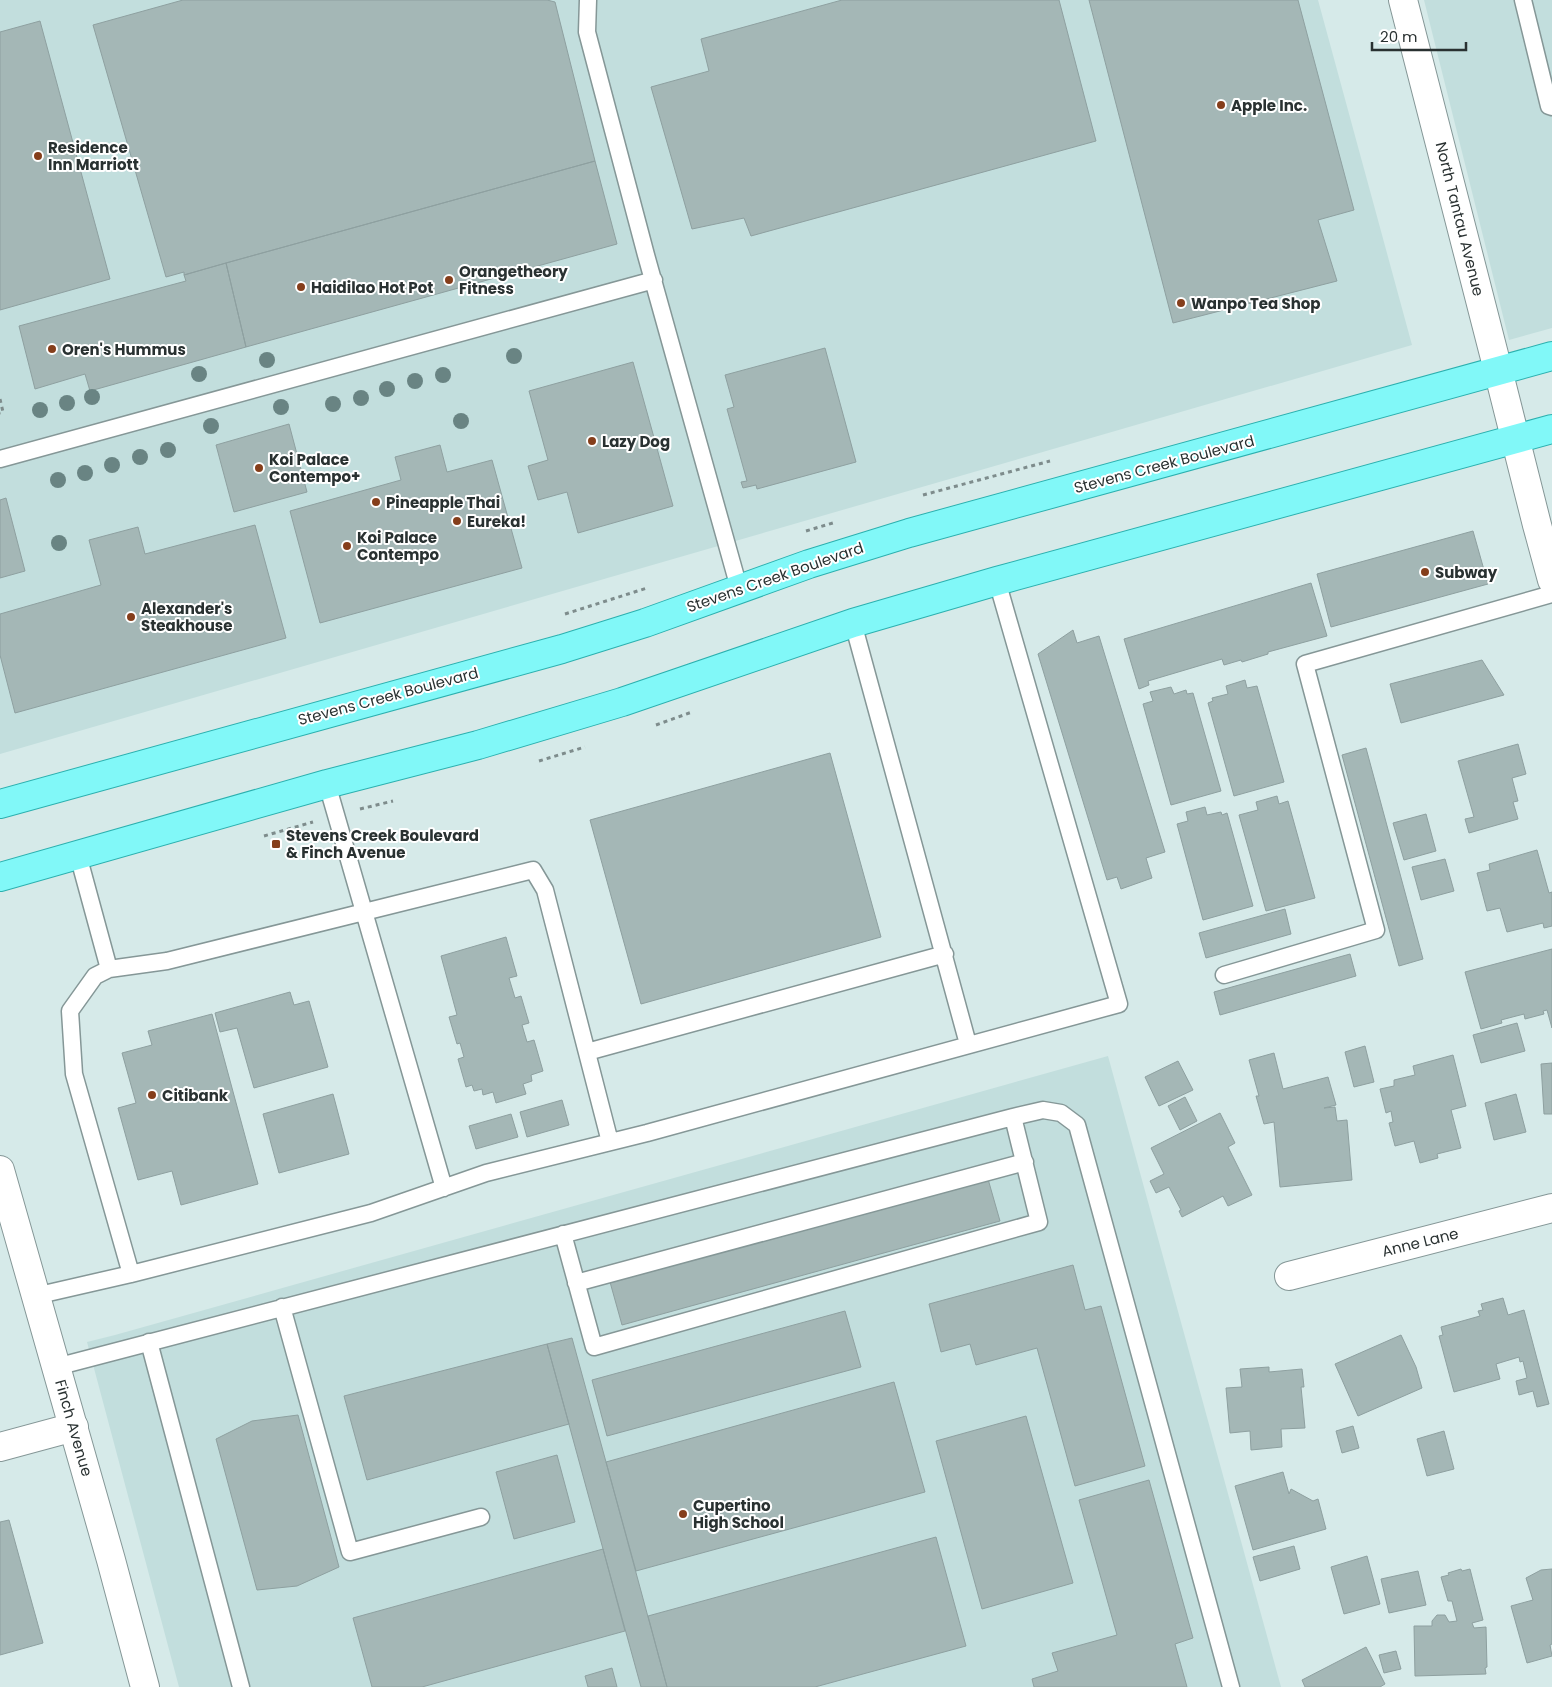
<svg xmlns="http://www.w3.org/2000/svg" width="1552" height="1687" font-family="Poppins,sans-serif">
<rect width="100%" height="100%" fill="#d6eae9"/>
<path fill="#c2dedd" d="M0,0H1318L1412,345L0,754Z
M1424,0H1552V328L1509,340Z
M1108,1056L1281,1687H179L87,1342L115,1335Z"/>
<path fill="#a4b7b6" stroke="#8ea0a0" d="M183,0H547L555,2L595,161L226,263L184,275V272L166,277L93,25Z
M842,0H1059L1096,141L751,236L744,218L692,229L651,87L709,71L701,39Z
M1089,0H1298L1354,210L1318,220L1337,281L1173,323Z
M40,21L110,279L0,310V32Z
M595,161L617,244L246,347L226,263Z
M226,263L246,347L90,391L85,374L35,389L19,326L186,281L184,275Z
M825,348L856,462L757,489L756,485L743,488L741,482L747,481L727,409L734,407L725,375Z
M633,362L673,506L578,533L567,492L538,500L528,466L548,460L529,391Z
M289,424L307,492L234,512L216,445Z
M440,445L447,472L492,460L522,568L320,623L290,511L401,480L395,457Z
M6,498L25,571L0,578V500Z
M255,525L286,638L15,713L0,655V614L101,585L89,540L138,527L145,554Z
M1473,531L1488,584L1331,627L1317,574Z
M1311,583L1327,636L1268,652V654L1242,662L1241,660L1224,665L1222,659L1148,681L1149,685L1139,689L1124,639Z
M1073,630L1077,643L1099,636L1165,852L1146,858L1152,878L1121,889L1117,877L1107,880L1038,654Z
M1482,660L1504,695L1401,723L1390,684Z
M1245,680L1247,688L1257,686L1284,782L1234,796L1208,703L1213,701L1212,698L1228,694L1226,686Z
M1171,687L1174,694L1186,690L1187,694L1193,693L1221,791L1171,805L1143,704L1153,701L1150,692Z
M1518,744L1526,774L1512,778L1518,801L1513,802L1518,819L1469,833L1465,819L1474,817L1458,761Z
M1366,748L1423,959L1399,966L1342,755Z
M830,753L881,937L641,1004L590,820Z
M1277,796L1279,804L1288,801L1315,898L1266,911L1239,815L1258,810L1256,802Z
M1205,807L1207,815L1221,812L1222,815L1227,813L1253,906L1203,920L1177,824L1188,821L1186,812Z
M1426,814L1436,851L1404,860L1393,823Z
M1537,850L1549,893L1552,892V926L1544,928L1543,923L1507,932L1500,908L1487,911L1477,873L1490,870L1489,864Z
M1445,859L1454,891L1421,900L1412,867Z
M1285,909L1291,934L1206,958L1199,933Z
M506,937L517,976L509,978L515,998L521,996L529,1023L522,1025L527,1042L534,1040L543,1071L531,1075L532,1081L523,1084L526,1094L496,1103L493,1092L483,1095L482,1089L474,1091L472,1085L466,1087L458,1059L464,1057L460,1043L457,1044L449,1017L457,1015L441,956Z
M1552,949V1028L1547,1010L1543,1011L1544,1014L1525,1019L1524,1014L1501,1020L1502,1023L1481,1029L1465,972Z
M1350,954L1356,976L1220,1015L1214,992Z
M290,992L294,1005L309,1001L328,1067L254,1088L237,1028L220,1032L215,1013Z
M212,1014L258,1184L181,1205L172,1171L138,1180L118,1108L136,1103L122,1053L152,1045L148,1031Z
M1517,1023L1525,1051L1481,1063L1473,1035Z
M1365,1046L1374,1082L1354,1087L1345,1052Z
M1274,1053L1283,1089L1328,1077L1336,1105L1324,1108L1335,1107L1337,1121L1347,1120L1352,1180L1280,1187L1274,1122L1264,1124L1256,1096H1259L1249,1060Z
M1453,1055L1466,1106L1451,1110L1461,1148L1437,1154L1438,1158L1420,1163L1414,1141L1395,1146L1389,1123L1393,1122L1391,1111L1386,1113L1380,1089L1394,1086V1080L1415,1075L1413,1066Z
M1178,1061L1193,1090L1159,1106L1145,1077Z
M1552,1063V1114H1544L1541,1064Z
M333,1094L349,1154L279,1173L263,1114Z
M1516,1094L1526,1132L1494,1140L1485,1103Z
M1185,1097L1197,1121L1180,1130L1168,1106Z
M562,1100L569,1125L527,1137L520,1112Z
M1220,1113L1235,1143L1228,1147L1252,1195L1228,1206L1223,1196L1182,1217L1179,1211L1181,1210L1169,1187L1156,1193L1150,1181L1164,1174L1151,1148Z
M511,1114L518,1137L476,1149L469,1126Z
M988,1179L1000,1221L622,1325L610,1282Z
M1073,1265L1085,1310L1101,1306L1145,1466L1075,1486L1037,1348L976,1365L970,1344L941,1352L929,1304Z
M1503,1298L1508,1315L1524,1310L1549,1404L1537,1407L1533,1391L1519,1395L1516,1381L1527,1378L1523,1361L1520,1362L1519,1357L1496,1364L1500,1379L1454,1392L1439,1336L1443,1335L1441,1327L1480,1316L1478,1311L1483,1310L1481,1304Z
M845,1311L861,1367L607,1436L592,1380Z
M1401,1335L1416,1367L1422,1388L1358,1416L1335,1364Z
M572,1338L606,1462L667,1687H641L603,1549L547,1344Z
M547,1344L569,1424L367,1480L344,1396Z
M1269,1367V1372L1302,1369L1304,1387H1301L1305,1428L1281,1429L1282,1447L1251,1450L1250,1431L1230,1433L1226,1388L1242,1387L1240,1369Z
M894,1382L925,1492L636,1571L606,1462Z
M298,1415L339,1567L297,1586L257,1590L216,1439L252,1421Z
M1026,1416L1073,1583L982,1609L936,1441Z
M1353,1426L1359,1448L1342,1453L1336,1431Z
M1444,1431L1454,1469L1427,1476L1417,1439Z
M557,1455L575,1522L514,1539L496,1472Z
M1283,1472L1289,1494L1291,1489L1313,1501L1318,1499L1326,1529L1253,1550L1235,1486Z
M1149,1480L1193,1638L1175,1644L1187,1687H1034L1032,1679L1058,1671L1052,1653L1117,1635L1079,1500Z
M9,1520L43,1643L0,1655V1522Z
M936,1537L966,1646L815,1687H667L648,1616Z
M1294,1546L1300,1569L1260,1581L1253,1557Z
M603,1549L625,1631L422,1687H372L353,1618Z
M1367,1556L1380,1604L1344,1614L1331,1567Z
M1461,1569L1462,1571L1470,1569L1483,1620L1472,1623L1474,1628L1486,1627L1487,1667L1485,1668L1486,1674L1415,1676L1414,1626H1432V1621L1437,1615H1445L1449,1622L1457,1621L1452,1601H1448L1441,1577L1449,1575L1448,1573Z
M1552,1569V1644L1550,1645L1552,1656L1527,1663L1511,1606L1533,1600L1526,1578L1541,1570Z
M1418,1571L1426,1605L1389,1613L1381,1579Z
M1366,1647L1385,1684L1380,1687H1305L1302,1680Z
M1396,1651L1401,1669L1384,1673L1379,1655Z
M612,1668L617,1687H588L585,1676Z"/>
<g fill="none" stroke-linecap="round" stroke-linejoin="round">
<g stroke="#859797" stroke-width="19">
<path id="service" d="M588,0L587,32L646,255L739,588
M1523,0L1549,106L1552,107
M0,459L654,280
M853,623L968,1044
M327,784L444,1188
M78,855L109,969
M1224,975L1376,930L1305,664L1552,594
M587,1052L945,954
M563,1234L594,1347L1039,1222L1013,1117
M131,1274L74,1074L70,1011L95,976L109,969L167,961L533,870L545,890L610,1142
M576,1283L1025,1162
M35,1296L131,1274L371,1213L486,1173L647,1133L1119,1004L997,581
M282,1307L350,1552L481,1517
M149,1342L241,1687
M56,1367L1013,1117L1043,1110L1061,1113L1077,1125L1231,1687"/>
</g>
<g stroke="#859797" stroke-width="30">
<path id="minor" d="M1289,1276L1552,1208
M0,1447L74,1427"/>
</g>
<g stroke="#859797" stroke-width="30">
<path id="tertiary" d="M1498,370L1537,525L1552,580
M0,1170L111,1560L145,1687"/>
</g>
<g stroke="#859797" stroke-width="30">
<path id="secondary" d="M1403,0L1498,370"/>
</g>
<g stroke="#2cb0af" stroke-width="30">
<path id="primary" d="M0,804L562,649L645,623L809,564L909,533L1552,356
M0,877L327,784L478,745L622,702L853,623L997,581L1552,429"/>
</g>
<path stroke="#7e8c8c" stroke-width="3" stroke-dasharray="4 4" stroke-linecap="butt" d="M0,399L3,412L0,413
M923,495L1050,461
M806,531L836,522
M565,614L647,588
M656,725L692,712
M539,761L585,747
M360,809L393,801
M264,836L313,822"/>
<use href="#service" stroke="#fff" stroke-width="16"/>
<use href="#minor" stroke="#fff" stroke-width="28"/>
<use href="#tertiary" stroke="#fff" stroke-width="28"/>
<use href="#secondary" stroke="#fff" stroke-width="28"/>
<use href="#primary" stroke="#81f8f8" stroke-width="28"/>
</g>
<g fill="#698483">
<circle cx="514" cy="356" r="8"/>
<circle cx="267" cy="360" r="8"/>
<circle cx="199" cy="374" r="8"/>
<circle cx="443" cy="375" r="8"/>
<circle cx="415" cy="381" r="8"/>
<circle cx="387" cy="389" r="8"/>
<circle cx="92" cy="397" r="8"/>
<circle cx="361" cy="398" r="8"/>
<circle cx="67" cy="403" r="8"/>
<circle cx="333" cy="404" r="8"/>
<circle cx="281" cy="407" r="8"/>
<circle cx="40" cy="410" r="8"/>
<circle cx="461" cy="421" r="8"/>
<circle cx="211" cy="426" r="8"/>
<circle cx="168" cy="450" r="8"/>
<circle cx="140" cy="457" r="8"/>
<circle cx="112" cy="465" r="8"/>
<circle cx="85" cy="473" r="8"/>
<circle cx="58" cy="480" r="8"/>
<circle cx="59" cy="543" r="8"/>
</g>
<g fill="#853e1b" stroke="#fff" stroke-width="2">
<circle cx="1221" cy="105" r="5"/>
<circle cx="38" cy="156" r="5"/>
<circle cx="449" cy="280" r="5"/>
<circle cx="301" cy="287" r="5"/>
<circle cx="1181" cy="303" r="5"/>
<circle cx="52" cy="349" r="5"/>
<circle cx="592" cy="441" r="5"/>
<circle cx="259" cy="468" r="5"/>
<circle cx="376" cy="502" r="5"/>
<circle cx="457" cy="521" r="5"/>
<circle cx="347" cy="546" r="5"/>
<circle cx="1425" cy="572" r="5"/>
<circle cx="131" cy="617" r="5"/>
<rect x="271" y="839" width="10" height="10" rx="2.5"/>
<circle cx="152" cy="1095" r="5"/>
<circle cx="683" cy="1514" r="5"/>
</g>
<g text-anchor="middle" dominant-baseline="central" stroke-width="4" stroke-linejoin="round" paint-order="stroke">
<g font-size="15" font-weight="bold" fill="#293131" stroke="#fff" text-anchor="start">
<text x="1231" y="105">Apple Inc.</text>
<text x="48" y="147">Residence<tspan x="48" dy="17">Inn Marriott</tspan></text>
<text x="459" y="271">Orangetheory<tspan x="459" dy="17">Fitness</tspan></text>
<text x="311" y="287">Haidilao Hot Pot</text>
<text x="1191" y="303">Wanpo Tea Shop</text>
<text x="62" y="349">Oren's Hummus</text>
<text x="602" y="441">Lazy Dog</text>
<text x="269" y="459">Koi Palace<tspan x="269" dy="17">Contempo+</tspan></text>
<text x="386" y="502">Pineapple Thai</text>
<text x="467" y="521">Eureka!</text>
<text x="357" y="537">Koi Palace<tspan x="357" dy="17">Contempo</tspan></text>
<text x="1435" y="572">Subway</text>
<text x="141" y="608">Alexander's<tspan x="141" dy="17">Steakhouse</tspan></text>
<text x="286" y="835">Stevens Creek Boulevard<tspan x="286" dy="17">&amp; Finch Avenue</tspan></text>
<text x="162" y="1095">Citibank</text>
<text x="693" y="1505">Cupertino<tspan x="693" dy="17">High School</tspan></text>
</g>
<g font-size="15" fill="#293131" stroke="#fff">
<text transform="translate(1460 219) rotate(76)">North Tantau Avenue</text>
<text transform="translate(1164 464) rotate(-15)">Stevens Creek Boulevard</text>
<text transform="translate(775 577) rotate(-19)">Stevens Creek Boulevard</text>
<text transform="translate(388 696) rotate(-15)">Stevens Creek Boulevard</text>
<text transform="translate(1420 1242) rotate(-14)">Anne Lane</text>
<text transform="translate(74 1428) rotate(74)">Finch Avenue</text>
</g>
</g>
<path d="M1372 42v8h94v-8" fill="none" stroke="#293131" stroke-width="2.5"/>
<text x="1380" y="42" font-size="15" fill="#293131" stroke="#ffffff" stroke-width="4" paint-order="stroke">20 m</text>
</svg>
